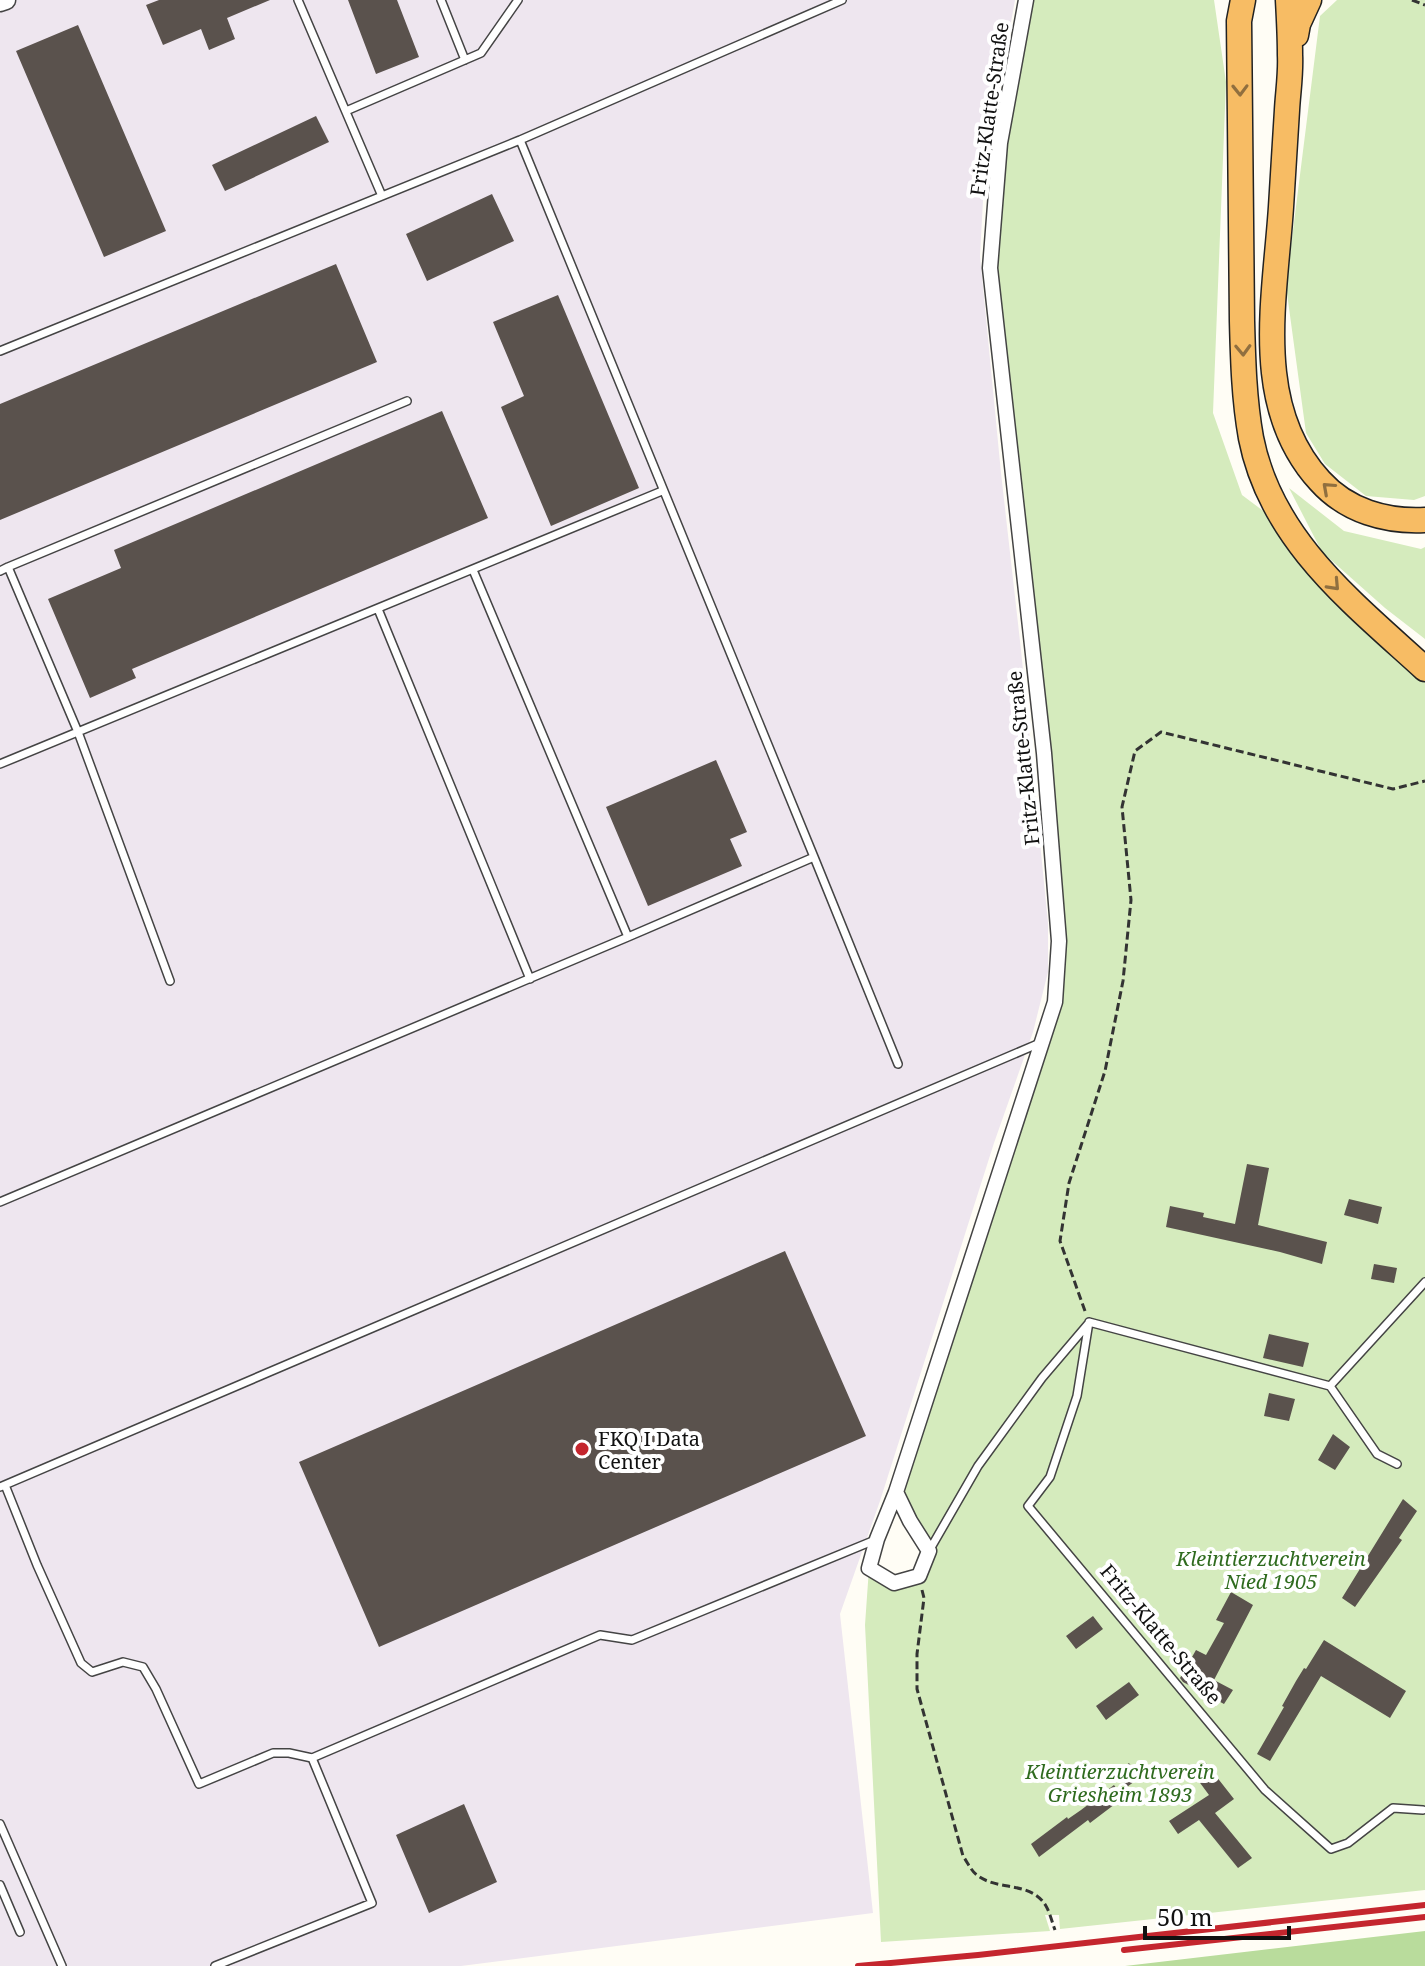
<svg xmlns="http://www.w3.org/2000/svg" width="1425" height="1966" font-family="'Noto Serif',serif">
<rect width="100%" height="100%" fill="#fffdf5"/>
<path fill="#eee6ef" d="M0,0H1015L990,140L984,181L980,256L1001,473L1021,650L1048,923V972L1033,1032L994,1143L880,1501L840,1614L873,1913L461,1966H0Z"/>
<path fill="#d5ebbd" d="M1026,0H1214L1226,82L1213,413L1242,495L1290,531L1425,669V1890L1060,1929L1059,1915H1045L1050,1931L881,1942L865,1625L869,1568L894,1583L919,1576L929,1551L896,1492L1055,1002L1059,941L990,268Z
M1337,0H1425V496L1414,500L1366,496L1325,464L1306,433L1286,286L1320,16Z
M1289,488L1344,531L1421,549L1425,547V639L1385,608L1322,552Z"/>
<path fill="#b9dc9c" d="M1425,1931V1966H1125Z"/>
<path fill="#5a524d" d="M159,0H270L227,18L235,39L209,50L201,29L163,45L146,5Z
M348,0H397L419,57L376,74Z
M78,25L166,231L104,257L16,51Z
M316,116L329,142L225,191L212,165Z
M492,194L514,241L427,281L406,234Z
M336,264L377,362L0,520V404Z
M558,295L639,488L551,526L501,407L524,396L493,322Z
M442,411L488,518L132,669L136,678L90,698L48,599L121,568L114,550Z
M716,760L747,832L730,839L742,866L648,906L606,807Z
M1247,1164L1269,1168L1258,1225L1327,1242L1322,1264L1280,1252L1166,1227L1170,1206L1204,1213L1203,1217L1235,1224Z
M1349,1199L1382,1207L1378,1224L1344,1215Z
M785,1251L866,1436L379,1647L299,1462Z
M1374,1264L1397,1268L1394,1283L1371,1279Z
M1269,1334L1309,1343L1303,1367L1263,1358Z
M1269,1393L1295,1399L1289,1421L1264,1416Z
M1333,1434L1350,1447L1335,1470L1318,1460Z
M1403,1499L1417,1511L1399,1538L1402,1540L1355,1607L1342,1598Z
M1231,1592L1253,1605L1214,1680L1233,1690L1224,1704L1183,1682L1180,1678L1196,1650L1206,1655L1224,1623L1216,1620Z
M1093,1616L1103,1629L1076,1649L1066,1636Z
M1324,1640L1406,1691L1390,1718L1321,1676L1270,1761L1257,1754L1284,1707L1282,1706L1296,1681L1304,1668L1306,1669Z
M1129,1682L1139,1695L1106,1720L1096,1706Z
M1205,1762L1234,1799L1215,1813L1252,1858L1238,1868L1199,1820L1178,1834L1169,1821L1209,1795L1192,1772Z
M1129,1763L1139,1778L1127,1787L1117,1772Z
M1114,1785L1123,1798L1090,1823L1088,1820L1039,1857L1031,1844L1067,1817L1068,1819L1081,1810Z
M464,1804L497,1882L429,1913L396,1835Z"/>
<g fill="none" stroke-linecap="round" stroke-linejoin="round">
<g stroke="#444" stroke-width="10">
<path id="service" d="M298,0L382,196
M441,0L465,60
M346,111L481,53L518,0
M0,351L520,140L842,0
M8,567L407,401
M473,570L628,937
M0,571L8,567L78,732L170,981
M378,609L530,979
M0,764L662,491
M814,857L898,1064
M0,1202L628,937L814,857L520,140
M1089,1322L1077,1396L1050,1477L1028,1506L1265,1790L1331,1849L1348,1843L1393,1808L1423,1810
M1089,1322L1330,1386L1377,1454L1397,1464
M1330,1386L1425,1282
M5,1485L37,1565L81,1663L92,1672L123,1662L143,1667L156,1689L199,1784L273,1753H289L312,1758L600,1635L632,1640L875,1540
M0,1487L1040,1043
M929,1551L978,1466L1042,1378L1088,1324
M0,1824L62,1966
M0,1885L20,1932
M215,1966L372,1903L312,1758"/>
</g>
<g stroke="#444" stroke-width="17">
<path id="minor" d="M896,1492L1055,1002L1059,941L1044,753L990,268L1000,143L1026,0
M896,1492L910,1521L929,1551L919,1576L894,1583L869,1568L877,1539Z"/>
</g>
<g stroke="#444" stroke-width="21">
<path id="tertiary" d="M0,2L6,0"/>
</g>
<g stroke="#222" stroke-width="27">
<path id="trunk" d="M1243,0L1239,21L1242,321C1243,360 1244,399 1251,438C1271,540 1353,603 1425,669
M1288,0C1289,18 1290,37 1290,55C1291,73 1288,92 1287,110C1285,142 1283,175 1281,207C1275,299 1251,406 1320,481C1347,511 1386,522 1425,520
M1296,35L1298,24L1309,0"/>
</g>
<path stroke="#333" stroke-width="3" stroke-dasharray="8 4" stroke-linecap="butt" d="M1412,0L1425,5
M1085,1311L1060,1241L1069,1183L1105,1071L1123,981L1131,900L1122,807L1135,751L1161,732L1393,789L1425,781
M922,1590L924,1598L917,1654V1689L963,1856C968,1863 971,1871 978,1876C999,1891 1031,1881 1046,1906C1050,1913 1052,1922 1055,1930"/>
<use href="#service" stroke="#fff" stroke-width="7"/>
<use href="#minor" stroke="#fff" stroke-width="14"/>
<use href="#tertiary" stroke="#fff" stroke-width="18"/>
<use href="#trunk" stroke="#f7bc64" stroke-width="24"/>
<path stroke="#c4262e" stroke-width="6" d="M1124,1950L1425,1917
M858,1966L978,1955L1425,1905"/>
</g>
<defs><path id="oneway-chevron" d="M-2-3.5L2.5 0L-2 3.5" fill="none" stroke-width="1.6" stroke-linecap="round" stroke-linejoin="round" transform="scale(2)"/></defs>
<g stroke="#906f3f">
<use href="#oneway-chevron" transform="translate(1240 90) rotate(89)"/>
<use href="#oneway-chevron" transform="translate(1243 350) rotate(88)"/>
<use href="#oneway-chevron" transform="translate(1328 488) rotate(-138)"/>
<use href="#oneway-chevron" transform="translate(1334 585) rotate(47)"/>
</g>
<circle fill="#c4262e" stroke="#fff" stroke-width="3" cx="582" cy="1449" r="8"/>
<g text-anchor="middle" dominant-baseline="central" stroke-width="8" stroke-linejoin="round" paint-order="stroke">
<g font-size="20" fill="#111" stroke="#fff">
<text transform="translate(989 109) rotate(-82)">Fritz-Klatte-Straße</text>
<text transform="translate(1023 758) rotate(-96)">Fritz-Klatte-Straße</text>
<text transform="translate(1161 1634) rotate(50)">Fritz-Klatte-Straße</text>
</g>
<g font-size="20" fill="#111" stroke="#fff" text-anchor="start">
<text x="598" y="1438">FKQ I Data<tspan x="598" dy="23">Center</tspan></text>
</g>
<g font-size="20" font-style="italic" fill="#2f6b1f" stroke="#fff">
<text x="1271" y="1558">Kleintierzuchtverein<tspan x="1271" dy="23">Nied 1905</tspan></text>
<text x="1120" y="1771">Kleintierzuchtverein<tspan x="1120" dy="23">Griesheim 1893</tspan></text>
</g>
</g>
<path d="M1145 1926v12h144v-12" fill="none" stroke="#111111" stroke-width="4"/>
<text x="1157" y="1926" font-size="24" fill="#111111" stroke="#ffffff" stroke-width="6" paint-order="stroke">50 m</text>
</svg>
